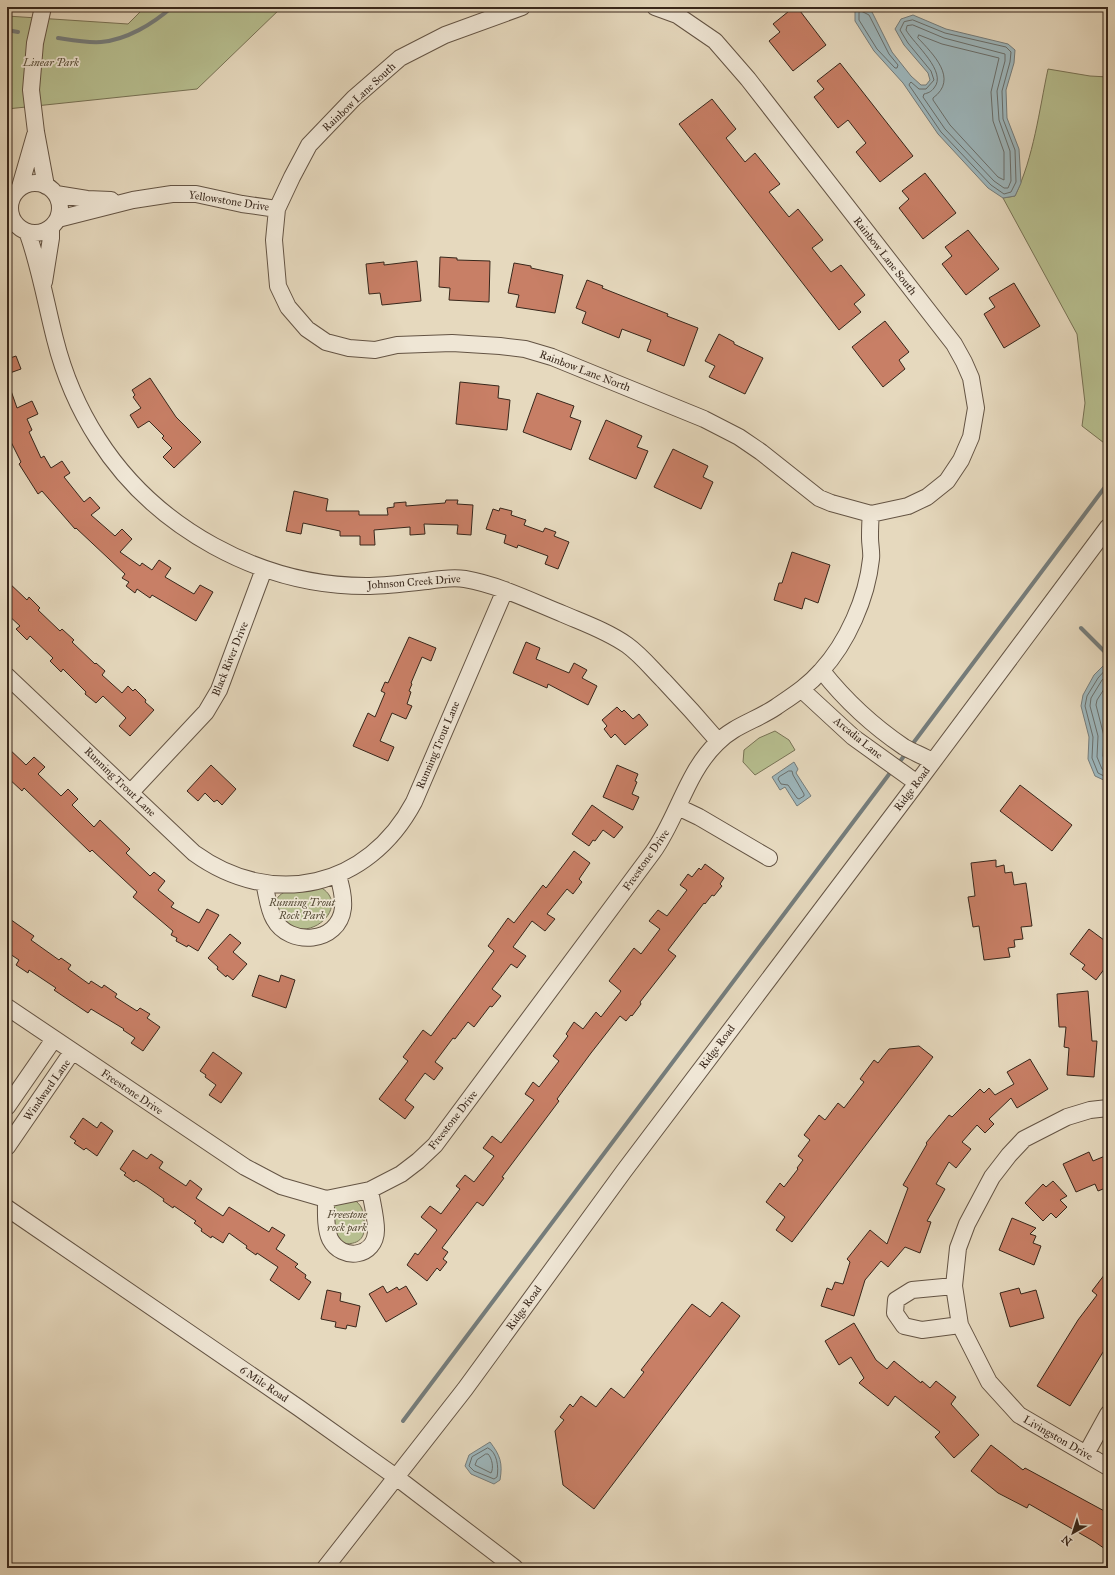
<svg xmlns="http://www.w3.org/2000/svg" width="1115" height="1575" font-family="'IM FELL Great Primer',serif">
<rect width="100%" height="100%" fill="#e6d9be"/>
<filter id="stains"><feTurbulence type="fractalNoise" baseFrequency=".005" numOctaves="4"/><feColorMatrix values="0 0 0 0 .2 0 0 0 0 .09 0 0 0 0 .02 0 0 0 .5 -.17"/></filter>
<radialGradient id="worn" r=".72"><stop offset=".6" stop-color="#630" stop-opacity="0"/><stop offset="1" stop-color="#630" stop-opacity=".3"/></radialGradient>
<path fill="#b7bf90" stroke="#787356" d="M145,7H282L197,89L7,109V16L128,24Z
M1048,69L1090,76L1108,77V446L1082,426L1085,403L1077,334L1003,198L1015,196C1034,156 1039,111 1048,69Z
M775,731L789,740L795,750L755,775L743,762L744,750L759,738Z
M318,886C352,902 315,942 288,925C282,921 278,910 274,904C281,886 302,888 318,886Z
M353,1199C362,1205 363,1210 364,1220C366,1237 361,1244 344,1244L334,1235L333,1203Z"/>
<path fill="#9db7bd" stroke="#757d7c" d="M861,7H864L872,12L892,52L911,76L921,85H926L930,80L928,73L904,45L895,29L901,19L913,15L946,29L1008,44L1015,50L1014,63L1006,90L1007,118L1019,149L1021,183L1015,196L1003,198L988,188L938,134L903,83L874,51L855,21V10Z
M1108,661V782L1095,776L1088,759L1089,737L1081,706L1083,695L1094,675Z
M794,762L798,769L796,773L811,796L797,806L785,787L780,790L772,777Z
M490,1442C500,1455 503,1463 500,1480L494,1484L471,1474L465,1466L469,1455Z"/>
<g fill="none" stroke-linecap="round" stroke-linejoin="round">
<path stroke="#6a6f6c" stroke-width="1" d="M861,11L869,15L889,54L898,65L897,68H895L877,49L859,20V13Z
M913,20L945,33L1006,47L1011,52L1010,62L1002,91L1003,119L1015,150L1016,182L1011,192L1004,194L991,185L941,132L909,85L910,83L911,82L919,89H926L934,80L931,71L908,43L900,30L904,22Z
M913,25L944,38L1005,54V61L997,91L999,120L1010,151L1011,181L1008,188H1004L994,181L945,129L923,97L924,94C928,93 931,92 934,88C948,72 914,44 906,30L907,26Z
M919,35L942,44L999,58L991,92L993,121L1004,152V180L998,177L950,125L933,100V98C959,79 933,54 918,38Z
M1108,667L1098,678L1087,696L1085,706L1093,737L1092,758L1098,773L1108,778
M1108,674L1102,680L1091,698L1090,706L1098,736L1097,757L1102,769L1108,772
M1108,683L1097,700L1096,705L1104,736L1103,756L1108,766
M789,771H792L793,775L804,794V796L799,799L797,798L788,785L781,784L778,779L779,777Z
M488,1448C497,1452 499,1467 497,1477L494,1479L474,1471L469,1466L472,1457Z
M486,1454H488C492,1458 494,1468 491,1473L475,1465L477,1460Z"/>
<path stroke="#757d7c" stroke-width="4" d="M7,30L18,32
M58,38C71,40 87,43 101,42C126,40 153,24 172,7
M1081,628L1108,655
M911,746L1108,483
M898,764L907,752
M403,1421L893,769"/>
</g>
<path fill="#c87f66" stroke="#38271b" d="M794,7H797L826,45L793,71L769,41L780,32L773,24Z
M840,63L913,156L880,182L856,152L866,143L848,120L838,128L814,97L824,89L817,81Z
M712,99L736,129L726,138L745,162L755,153L780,184L769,192L789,217L798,209L823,240L812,248L831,272L841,265L865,295L854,304L861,312L839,330L679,124Z
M925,173L956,213L923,239L899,208L909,199L902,191Z
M968,230L999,269L966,295L942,264L952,256L945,247Z
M440,257L457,258V260L490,261L489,302L449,300L450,288L439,287Z
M417,261L421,301L382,305L380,293L369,294L366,264L384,262V265Z
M514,263L531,266V268L563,275L555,313L516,307L519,295L508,293Z
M587,280L603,286L602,288L668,314L667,316L698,328L684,366L647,351L651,340L622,329L619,338L582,323L586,312L576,308Z
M1014,283L1040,326L1004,348L984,314L995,307L989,298Z
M885,321L909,352L899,360L905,369L883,387L852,347Z
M719,334L734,342V344L763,358L745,394L709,377L715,366L705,361Z
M16,356L21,369L7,374V359Z
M150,378L176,417L201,442L174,468L163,457L172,448L162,438L164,436L149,421L138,428L130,415L141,408L133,397L135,395L132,390Z
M460,382L499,386L498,398L510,400L507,430L456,424Z
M7,385H9L17,408L32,401L38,414L27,419L32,430L29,432L41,458L44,456L51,468L62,461L70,473L64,477L84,502L90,497L100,508L91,515L115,536L122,529L132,539L120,552L140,566L142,563L152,570L159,560L171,568L165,577L194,594L200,585L213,592L196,621L152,595L150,598L137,589L135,593L126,586L129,582L122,578L125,574L76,528L75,529L42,491L38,494L19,464L21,462L10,440L7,442Z
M537,393L574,406L570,417L581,421L571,450L523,432Z
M606,420L642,436L637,447L648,451L636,479L589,459Z
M673,449L708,466L703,477L713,482L701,509L654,487Z
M294,491L328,499L326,511H359V515H388L387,508L394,507V503L406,502V506L445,503L446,500H458L457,504L473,505L471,535L457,534L458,525L424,524L425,534L410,535V527L374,530L375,545H360V536H340V531L303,523L301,534L286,531Z
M500,508L512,511L511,515L526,520L524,525L543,532L545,528L556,532L554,536L569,542L558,569L545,564L548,556L518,545L517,548L504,543L506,535L486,529L493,509L499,511Z
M792,552L830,565L818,603L805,598L802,609L774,600L779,583H782Z
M7,581L27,600L29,597L40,608L38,610L60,631L62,629L74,640L72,642L95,664L96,663L105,671L102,675L122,693L128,686L133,691L135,689L146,700L145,702L154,710L130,736L119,726L126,718L103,696L96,703L85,694L86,692L63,669L61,672L50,661L53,658L30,636L27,640L16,629L20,626L7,614Z
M409,637L436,648L431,661L422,657L411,683L412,684L409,691L411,692L407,704L412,706L406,719L392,713L380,741L394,747L388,761L353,746L368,713L375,717L385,693L381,691L385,682L388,683Z
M526,642L540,648L536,659L569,673L574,663L587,670L582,678L597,686L588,705L548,684L547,688L513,673Z
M617,707L622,712L624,710L633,719L639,714L648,725L625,745L615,734L611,738L604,729L607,726L602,720Z
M7,747L26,765L34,757L45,767L38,774L61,796L68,789L78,799L72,805L94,827L100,820L130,849L126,853L150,876L154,872L165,881L158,890L174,903L171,907L199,923L207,909L219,915L198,951L188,945L187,947L176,941L177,938L171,935L173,931L133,897L137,892L92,850L90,852L24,788L22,791L7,777Z
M211,765L236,789L222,805L217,800L214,802L205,793L198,801L187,791Z
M617,765L638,774L635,781L637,782L632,794L639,797L633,810L603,797Z
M1020,785L1072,825L1052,851L1000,811Z
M592,805L623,827L614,838L603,830L595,841L593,840L589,846L572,834Z
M574,851L590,863L579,879L582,882L573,894L567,889L547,914L555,919L545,931L532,921L513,947L526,956L517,968L511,964L492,989L501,996L492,1007L490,1006L474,1027L468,1022L455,1039L453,1038L435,1062L443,1068L434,1080L425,1073L405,1100L414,1107L405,1119L379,1099L408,1061L403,1057L423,1030L431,1036L494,951L488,946L508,918L514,923L543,885L546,888Z
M996,860V867L1004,865L1005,873L1012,872L1014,885L1026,883L1032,926L1021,927L1023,939L1014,940L1015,947L1008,948L1010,957L984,960L979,926L973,927L968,897L975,896L971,863Z
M705,864L724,878L720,884L722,886L714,896L712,895L705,904L704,903L668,950L676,956L640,1002L641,1004L632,1016L631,1015L626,1021L620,1016L591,1053L557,1099L559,1101L502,1177L504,1178L483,1206L477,1202L442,1248L448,1252L443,1259L447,1262L440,1271L437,1268L427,1281L407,1265L415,1253L418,1255L437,1230L421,1217L430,1206L441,1214L460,1189L456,1186L465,1175L474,1182L494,1156L483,1148L492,1136L501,1143L534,1100L525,1094L533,1082L539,1087L559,1061L553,1056L568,1036L566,1034L574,1022L583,1029L596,1012L601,1017L621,991L609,981L634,948L641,954L660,929L649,921L658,910L667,916L687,890L680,885L688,874L692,877L699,868L701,870Z
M7,917L34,936L31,940L59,960L61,958L71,965L68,969L89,984L91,981L102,988L104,985L117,994L115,997L137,1011L140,1008L150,1014L147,1018L160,1027L143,1051L131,1043L135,1038L123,1030L124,1029L91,1009L88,1013L54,990L56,988L29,970L28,973L16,965L19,960L7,952Z
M1089,929L1108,943V949L1104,955L1108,959V964L1096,980L1082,969L1085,965L1070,954Z
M230,934L241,943L233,952L247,964L233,980L227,975L226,977L217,969L218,967L208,958Z
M259,975L279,982L281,975L295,980L286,1008L252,996Z
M1088,991L1092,1041H1097L1094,1077L1067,1075L1069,1048L1064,1047L1066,1027H1059L1057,994Z
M919,1046L933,1057L792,1242L776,1230L785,1217L766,1202L780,1183L784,1187L798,1169L797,1168L803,1160L798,1156L810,1140L804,1135L819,1115L825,1120L838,1103L844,1108L864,1082L860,1079L874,1060L878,1063L889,1049Z
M213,1052L242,1073L221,1103L209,1095L216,1085L205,1077L206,1075L200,1071Z
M1030,1059L1048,1089L1017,1108L1011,1098L989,1119L994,1124L985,1133L977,1125L962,1142L971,1149L956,1168L949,1162L936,1184L945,1189L927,1221L931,1222L920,1253L905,1247L888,1267L881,1261L865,1280L854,1316L821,1306L827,1288L832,1290L835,1282L843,1284L850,1262L847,1259L870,1230L887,1244L908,1188L903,1185L927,1144L926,1143L949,1115L952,1117L980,1089L984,1093L989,1088L995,1095L1014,1084L1007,1072Z
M83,1118L97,1128L101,1122L113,1131L97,1156L86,1148L84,1150L74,1143L76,1141L70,1137Z
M133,1150L147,1159L151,1154L163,1162L159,1168L186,1186L190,1180L202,1189L196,1198L223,1216L229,1207L269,1232L272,1227L285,1235L276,1249L298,1264L295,1267L306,1275L305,1278L311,1282L299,1300L270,1280L278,1267L257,1253L256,1255L246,1248L247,1246L229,1233L223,1243L212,1236L211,1238L201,1231L202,1229L194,1223L196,1221L174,1206L173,1208L163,1201L164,1199L147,1187L136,1180L134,1182L124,1175L126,1173L120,1169Z
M1089,1152L1093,1161L1105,1156L1108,1163V1187L1098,1191L1095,1184L1076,1192L1063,1164Z
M1053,1181L1067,1196L1060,1200L1067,1207L1056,1218L1051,1213L1043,1221L1025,1203L1043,1184L1046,1187Z
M1012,1218L1036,1228L1030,1234L1036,1236L1033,1243L1041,1246L1034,1265L999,1250Z
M1108,1270V1344L1070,1406L1037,1386L1078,1320L1097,1295L1092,1291Z
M383,1286L387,1293L397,1287L399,1290L406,1286L417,1304L386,1322L369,1294Z
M1019,1288L1021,1294L1036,1290L1044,1318L1010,1327L1000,1293Z
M327,1290L341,1293L340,1301L360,1306L356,1327L347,1325L346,1329L335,1327L336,1322L321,1319Z
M722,1302L740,1316L594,1509L563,1485L555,1431L564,1420L560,1417L570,1404L573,1407L581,1396L596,1407L611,1388L624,1398L644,1372L641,1370L692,1304L710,1317Z
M854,1323L876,1360L887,1369L894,1361L921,1383L922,1381L930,1388L936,1381L956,1397L951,1404L979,1435L954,1458L935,1437L940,1432L895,1396L888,1406L859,1383L864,1378L851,1357L839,1365L825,1341Z
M991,1445L1023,1470L1025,1468L1108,1513V1551L1095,1542L1029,1504L1027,1508L998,1493L971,1471Z"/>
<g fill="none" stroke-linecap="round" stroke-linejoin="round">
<g stroke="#645444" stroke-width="18">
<path id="minor" d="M43,7L35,43L31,90L36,132L46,186
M522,7L445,35L400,58L354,98L309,145L292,177L277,209L274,240L278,286L288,307L307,329L326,342L349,348L375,350L397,345L452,343L500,346L525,349L552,357L704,419L739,437L761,452L819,498L831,503L871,514L908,506L927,497L947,481L961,460L971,437L976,408L971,378L964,362L954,344L748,79L715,41L677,15L655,7
M10 208a25 25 0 1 1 50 0a25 25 0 1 1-50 0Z
M20,187L35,135
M56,194L87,199L111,200
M58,219L133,200L172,194H196L242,204L277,209
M28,234C40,268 46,304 55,339C64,375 78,408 98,439C155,528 260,586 366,586C386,586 406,583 427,581C439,579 453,577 465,579C499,585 531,601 563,614C584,623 607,631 627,645C641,655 652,669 664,681C683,701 701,721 718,741
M44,282L51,238V228
M822,671C845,700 873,726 904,747C913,752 923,756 932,761
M7,676L194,853C273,910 368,888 414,802L505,590
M802,690L853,737L917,783
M131,792L206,712L219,690L264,569
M678,807L699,817L769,858
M264,883C267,894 268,909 274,919C289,947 339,944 343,908C344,897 341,886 338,875
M7,1007L245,1167L281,1186L326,1199L370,1190L401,1174L418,1161L435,1145L653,852C678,817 686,773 717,743C733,726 757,720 776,707C792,696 808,686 821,671C847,643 867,598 871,559C872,553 870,545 870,538C870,530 870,522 871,514
M7,1107L54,1039
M1108,1108L1090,1110L1067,1117L1024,1139L1009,1155L992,1177L967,1224L958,1248L954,1286L960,1325L989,1382L1019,1415L1108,1467
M7,1147L72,1052
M326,1199C326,1211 325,1228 330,1239C342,1262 376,1257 376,1230C376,1217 372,1203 370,1190
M7,1208L299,1408L396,1477L515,1568
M954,1286L912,1290L896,1300L895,1313L904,1326L922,1330L960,1325
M1086,1454L1108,1414
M325,1568L465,1389L624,1171L917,783L1108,527"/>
</g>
<use href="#minor" stroke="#efe6d5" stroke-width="16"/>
</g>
<g text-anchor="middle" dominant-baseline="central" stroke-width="3.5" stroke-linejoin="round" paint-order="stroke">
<g font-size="11" font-style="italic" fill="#584d38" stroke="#efe6d5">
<text x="51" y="62">Linear Park</text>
<text x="302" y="902">Running Trout<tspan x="302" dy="13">Rock Park</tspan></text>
<text x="347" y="1214">Freestone<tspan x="347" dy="13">rock park</tspan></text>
</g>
<g font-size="11" fill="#38271b" stroke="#efe6d5">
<text transform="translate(359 97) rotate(-43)">Rainbow Lane South</text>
<text transform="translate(229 201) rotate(9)">Yellowstone Drive</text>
<text transform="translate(885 256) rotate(52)">Rainbow Lane South</text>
<text transform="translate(585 371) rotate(21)">Rainbow Lane North</text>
<text transform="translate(414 582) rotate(-4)">Johnson Creek Drive</text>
<text transform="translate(230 659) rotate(-68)">Black River Drive</text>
<text transform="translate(858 738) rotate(39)">Arcadia Lane</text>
<text transform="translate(438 745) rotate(-67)">Running Trout Lane</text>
<text transform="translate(120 782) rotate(44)">Running Trout Lane</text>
<text transform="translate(912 789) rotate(-53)">Ridge Road</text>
<text transform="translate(646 860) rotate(-55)">Freestone Drive</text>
<text transform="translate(717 1047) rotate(-53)">Ridge Road</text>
<text transform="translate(47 1090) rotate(-55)">Windward Lane</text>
<text transform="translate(132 1092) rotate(34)">Freestone Drive</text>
<text transform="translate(453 1120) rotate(-52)">Freestone Drive</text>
<text transform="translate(524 1308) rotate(-54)">Ridge Road</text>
<text transform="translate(264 1384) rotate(34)">6 Mile Road</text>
<text transform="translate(1058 1438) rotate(30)">Livingston Drive</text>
</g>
</g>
<rect width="1115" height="1575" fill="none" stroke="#e6d9be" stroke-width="24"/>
<rect x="8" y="8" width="1099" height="1559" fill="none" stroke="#38271b" stroke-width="2"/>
<rect x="12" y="12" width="1091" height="1551" fill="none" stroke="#38271b"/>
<g transform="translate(1073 1533) rotate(219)" stroke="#efe6d5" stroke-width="3" paint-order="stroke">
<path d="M0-3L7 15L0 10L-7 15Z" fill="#38271b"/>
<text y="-6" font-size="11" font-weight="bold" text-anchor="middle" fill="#38271b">N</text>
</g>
<rect width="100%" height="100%" filter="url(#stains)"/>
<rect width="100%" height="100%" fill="url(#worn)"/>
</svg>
